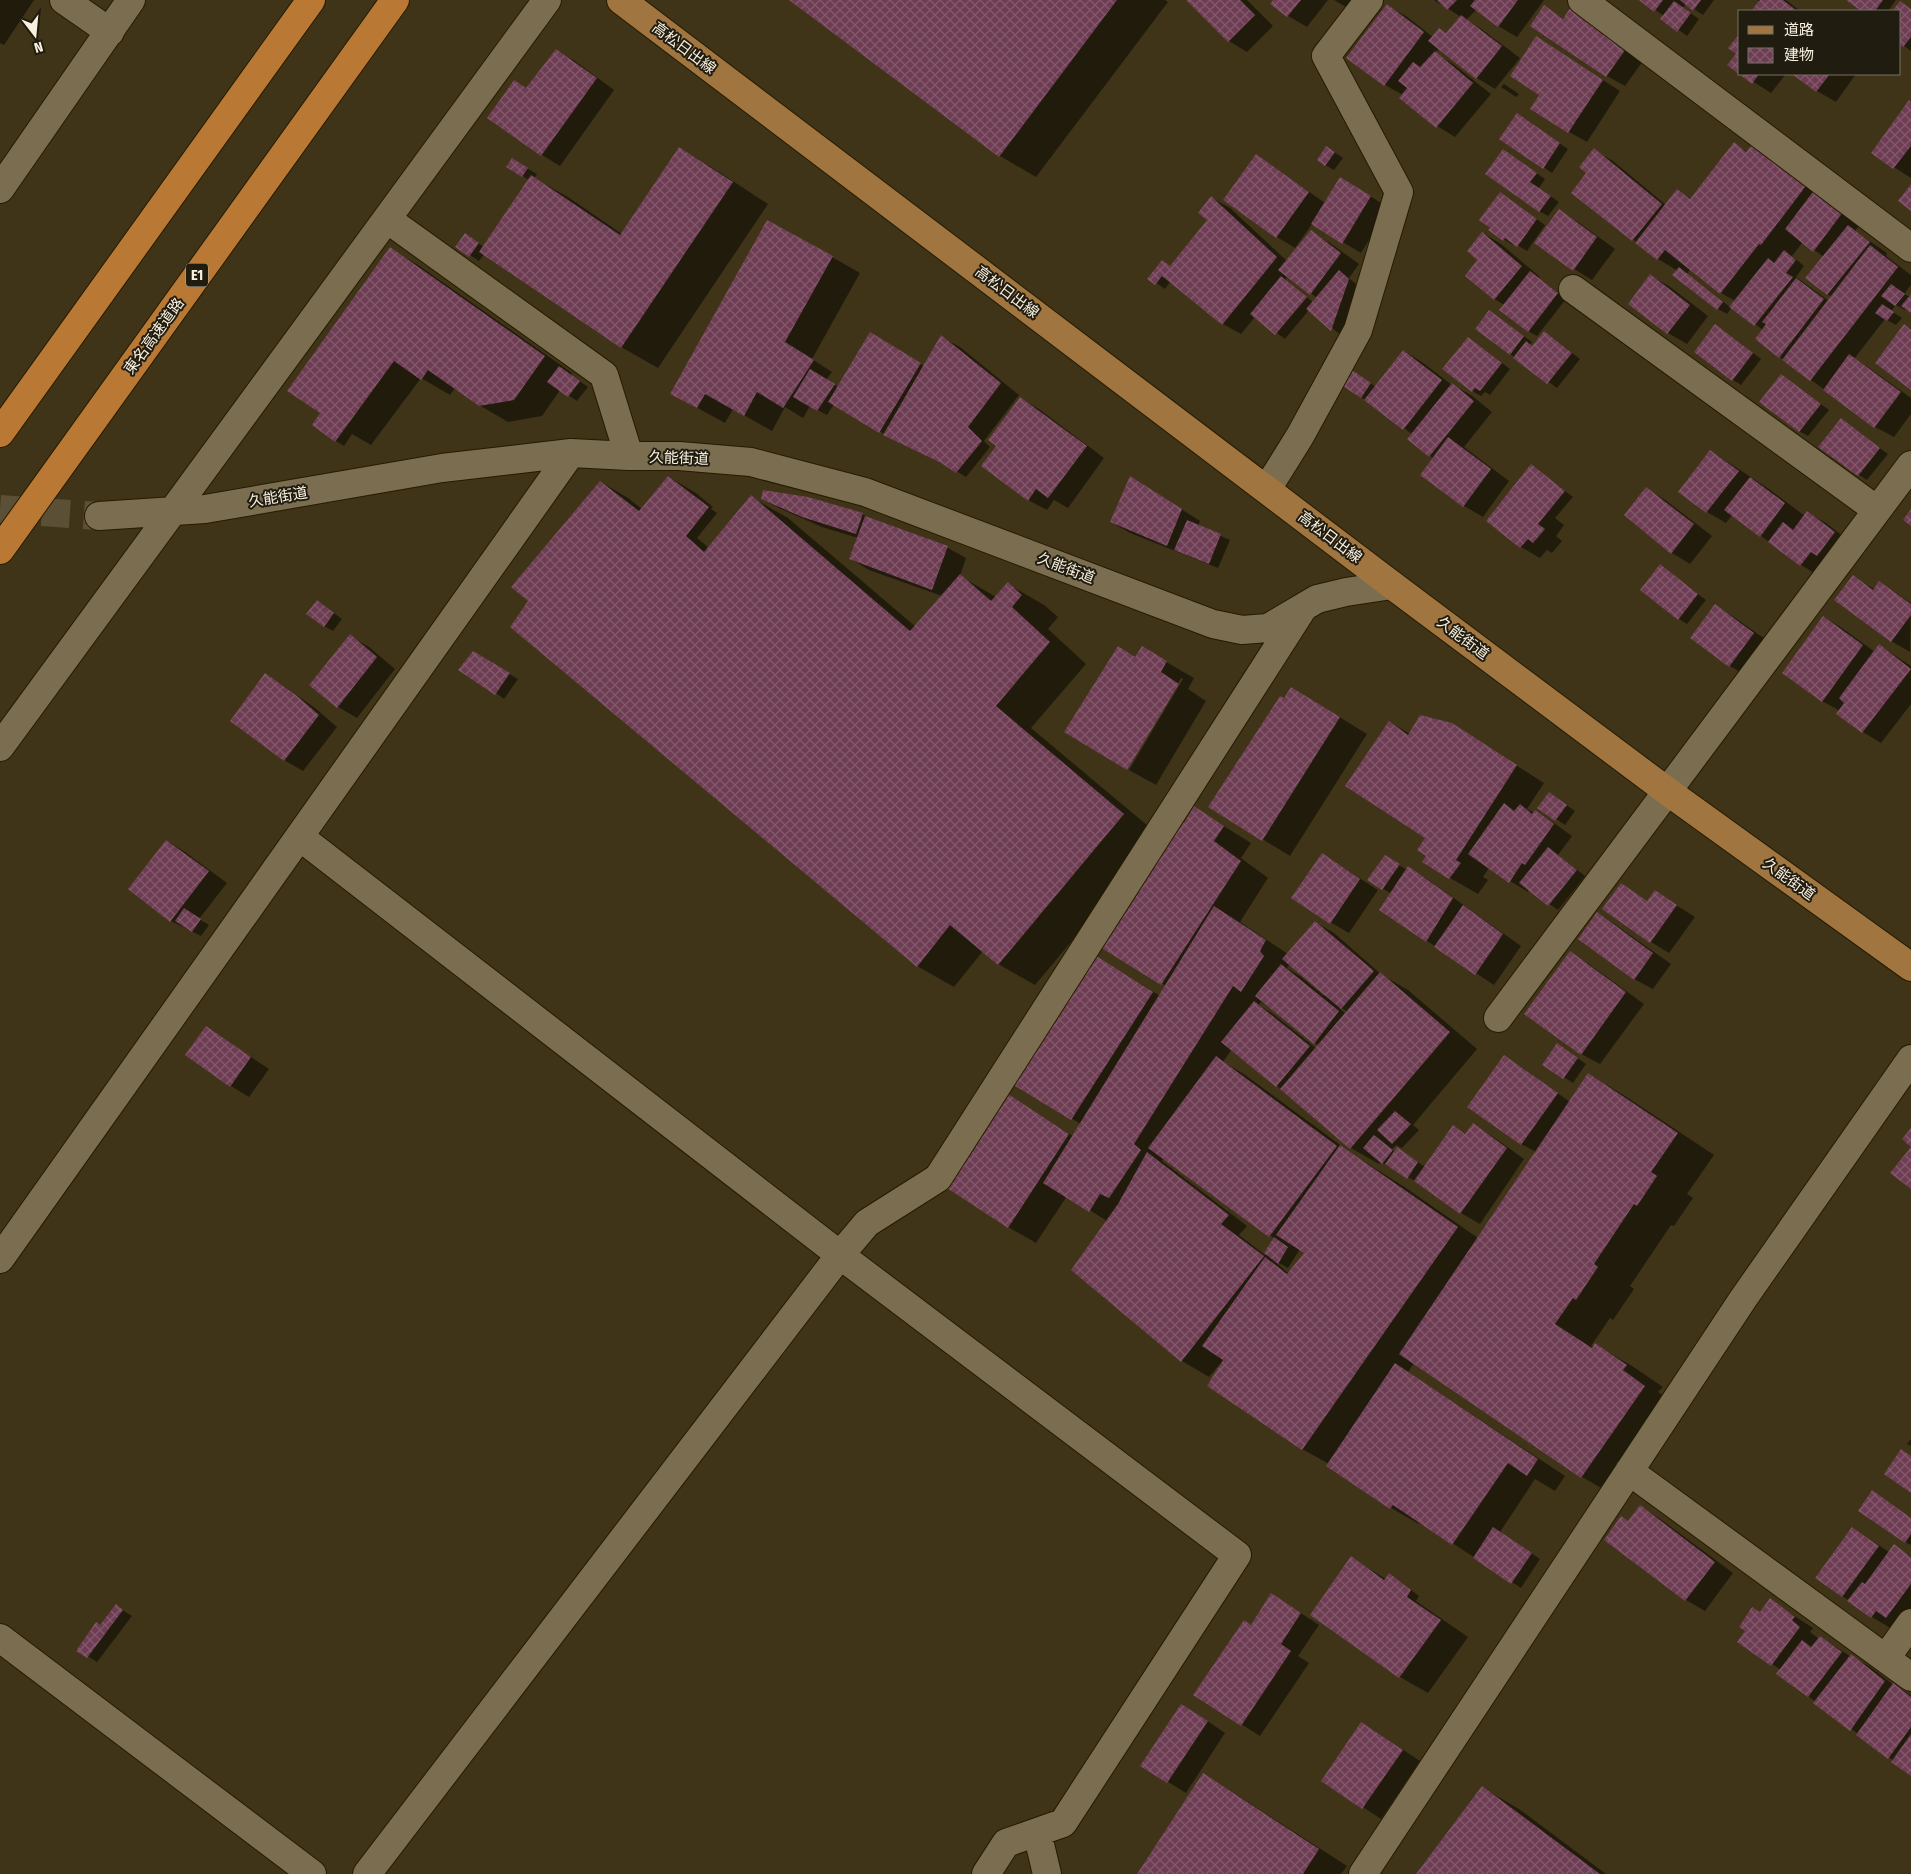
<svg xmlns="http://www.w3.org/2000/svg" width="1911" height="1874" font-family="'Fira Sans Condensed','Noto Sans JP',sans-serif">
<defs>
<pattern id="building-cross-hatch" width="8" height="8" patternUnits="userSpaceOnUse" patternTransform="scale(1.25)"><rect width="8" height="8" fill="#6e3d54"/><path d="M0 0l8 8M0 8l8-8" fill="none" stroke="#835a6c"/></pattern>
</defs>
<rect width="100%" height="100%" fill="#3f3417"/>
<path fill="#0007" fill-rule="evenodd" d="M0,0H34L4,45L0,43Z
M791,0H1165L1168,2L1036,177L1000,156Z
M1188,0H1247L1273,26L1247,52L1229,41Z
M1275,0H1328L1307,27L1288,16L1272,4Z
M1334,0H1351L1346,7Z
M1434,0H1544L1517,37L1498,26L1476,10L1466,20L1480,28L1520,58L1495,89L1477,78L1439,48L1435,53L1453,64L1491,94L1455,137L1437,126L1403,95L1385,85L1348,58L1387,6L1406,16L1433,37L1447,34L1461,17Z
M1641,0H1714L1703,15L1686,4L1683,8L1699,19L1687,36L1662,18L1664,16Z
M1757,0H1786L1800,11H1753L1760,2Z
M1848,0H1896L1888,11H1863Z
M1901,2L1911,9V51L1900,43V11H1893Z
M1544,7L1564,19L1648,54L1625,86L1607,76Z
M1537,38L1620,91L1587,142L1569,132L1541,95Z
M556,50L575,61L614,90L560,166L542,155L527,89Z
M1741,74H1786L1771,93Z
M1794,74H1856L1836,102L1817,91Z
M1504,84L1519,94L1516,97L1501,87Z
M1911,103V178L1872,153Z
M1526,120L1568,149L1552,173L1501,138Z
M1756,141L1861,223L1855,231L1887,253L1886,256L1911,275V285L1904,294L1910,297L1911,296V312L1906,308L1905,310L1896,305L1891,311L1902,318L1896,325L1885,319L1854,359L1868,367L1911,398V414L1894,437L1875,427L1784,360L1780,357L1763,330L1732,307L1727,314L1718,309L1674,275L1678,271L1658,259L1573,192L1588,173L1594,150L1613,161L1666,205L1677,191L1692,199L1734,144L1748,152ZM1803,242L1824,257L1827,294L1832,297L1829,301L1796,277L1804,266L1792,256ZM1690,269L1721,293L1735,301L1730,307L1687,274Z
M1327,147L1343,158L1334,170L1325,165Z
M680,148L716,170L768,204L658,368L621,347L484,254L479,261L470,255L474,240L484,247L529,180L508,167L513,160L537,174L534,178L568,197L622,234Z
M1504,150L1545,179L1539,188L1559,202L1548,216L1539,211Z
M1256,156L1274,167L1325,203L1359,189L1389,208L1361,253L1312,224L1295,248L1277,237L1225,200Z
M1212,198L1230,208L1287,261L1311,232L1330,243L1359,264L1349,278L1357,285L1341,335L1309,310L1285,339L1255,317L1241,334L1223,324L1170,282L1165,289L1149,278L1171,267L1209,220ZM1288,276L1317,298L1313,302L1285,280Z
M1509,199L1545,225L1527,251L1514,243L1513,245L1489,230Z
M1559,211L1578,222L1615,249L1592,280L1574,269Z
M1483,233L1501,244L1540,277L1539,278L1566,299L1537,336L1528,331L1505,305L1494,299L1479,260Z
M390,249L418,265L572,373L571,375L588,387L577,401L560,390L542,416L508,422L479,405L455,388L450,395L421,378L371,445L352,434L344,446L336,441L321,413Z
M832,257L860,273L812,359L832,372L826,380L838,387L889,345L924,366L941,337L960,347L1019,395L984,441L990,447L966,477L951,468L898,442L834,404L827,415L810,406L803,418L785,407L772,431L733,409L725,423L672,394Z
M1651,276L1669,286L1708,316L1687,344L1668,333L1630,304Z
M1498,317L1532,342L1529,345L1533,347L1553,338L1580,359L1557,388L1510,354Z
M1724,331L1761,359L1741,385L1733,380Z
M1469,338L1510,369L1490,395L1485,392L1481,396L1472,391Z
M1404,351L1422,362L1452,385L1471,395L1492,412L1464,447L1509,481L1483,517L1464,506L1422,475L1434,459L1408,439L1412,434L1361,397V377L1376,387Z
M1781,375L1829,410L1808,436L1799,431Z
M1021,399L1039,409L1104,458L1068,508L1054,500L1047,510L1028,500L998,446Z
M1841,420L1888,454L1867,480L1859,475Z
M1711,451L1769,489L1805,516L1807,513L1826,523L1853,544L1819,576L1801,565L1732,515L1726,523L1707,512L1680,492Z
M1531,465L1573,497L1555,518L1564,525L1556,536L1562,541L1552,553L1547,550L1540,558L1521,547L1487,521Z
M669,477L696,493L713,507L711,509L717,513L697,538L709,548L751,497L788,518L916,627L942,596L869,570L851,559L858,538L822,527L781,509L762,499L862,514L873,520L948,548L966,558L960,576L996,597L1008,584L1044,605L1058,617L1048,629L1086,664L1031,728L1160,836L1035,985L998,964L983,951L954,987L917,966L530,601L601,482L628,498L642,509Z
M1131,477L1200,521L1198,526L1230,540L1218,568L1130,533L1111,522Z
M1646,489L1664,499L1712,536L1690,564L1672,553L1625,515Z
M1661,566L1706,600L1687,624L1679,619Z
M1853,577L1874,589L1880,582L1911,603L1910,652L1891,641Z
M1715,606L1734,617L1772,644L1748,677L1730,666L1692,638Z
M326,607L342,619L333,631L324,626Z
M1824,617L1842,628L1875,652L1879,645L1911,666V704L1881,743L1863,732L1838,713L1840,711L1822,701Z
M350,636L369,647L395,669L357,718L338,707L310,684Z
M1142,648L1194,678L1188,689L1206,701L1156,785L1129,770L1183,679L1181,678L1127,768L1136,658Z
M473,653L518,679L504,699L496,693Z
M266,675L284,686L315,708L337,727L303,771L284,760Z
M1292,688L1367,734L1290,856L1210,807Z
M1390,722L1410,734L1451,724L1544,783L1527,809L1554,823L1572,836L1558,855L1585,876L1558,910L1529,890L1528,892L1489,868L1483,877L1488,880L1478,894L1450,878L1427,855L1426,837Z
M1549,793L1575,811L1565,825L1539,807Z
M1195,808L1251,843L1241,858L1268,878L1240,922L1288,954L1315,922L1334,933L1382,975L1408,990L1477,1049L1413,1125L1419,1130L1402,1148L1396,1145L1392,1149L1395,1152L1406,1154L1425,1167L1453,1127L1466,1134L1473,1125L1492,1136L1524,1159L1480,1224L1461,1213L1417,1182L1381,1162L1379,1164L1351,1148L1281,1089L1232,1049L1223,1062L1244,1074L1351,1153L1406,1188L1478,1238L1536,1152L1521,1144L1504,1057L1523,1068L1570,1102L1589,1074L1625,1096L1714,1155L1687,1194L1693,1198L1674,1226L1671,1225L1630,1286L1634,1289L1613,1320L1610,1318L1591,1346L1594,1347L1596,1345L1632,1366L1663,1387L1658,1392L1681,1408L1619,1498L1582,1477L1414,1363L1408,1372L1565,1476L1555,1491L1535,1479L1500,1532L1540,1559L1521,1588L1420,1522L1419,1524L1391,1508L1329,1464L1302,1449L1220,1364L1209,1377L1182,1361L1107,1221L1067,1196L1036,1243L1008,1227L1006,1094L1073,1136L1081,1124L1009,1081L1118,970L1160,996L1166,986L1097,944ZM1290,964L1326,994L1324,996L1300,976L1290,970L1287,968ZM1261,1002L1270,1007L1319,1046L1317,1049L1273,1014L1259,1005ZM1340,1007L1348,1012L1346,1014L1339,1008ZM1164,1158L1275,1239L1265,1255L1239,1235L1247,1226L1162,1161ZM1300,1249L1305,1253L1289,1274L1278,1264L1279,1263L1288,1268Z
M167,841L185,852L227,883L199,919L209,925L201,936L171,921Z
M1322,854L1378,890L1349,933L1330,922Z
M1394,862L1407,870L1408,868L1427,879L1521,946L1494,985L1427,941L1392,894L1383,889Z
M1621,885L1648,902L1655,892L1695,917L1669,953L1651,942L1604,909Z
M1598,914L1616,925L1671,964L1653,989L1634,979Z
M1570,953L1589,964L1644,1004L1600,1064L1581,1054Z
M206,1027L269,1069L249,1097L231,1086Z
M1566,1050L1586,1064L1573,1083L1544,1064Z
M1911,1439V1446L1907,1444Z
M1640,1507L1659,1518L1733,1573L1705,1611L1686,1600L1605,1539L1629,1522Z
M1911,1518V1545L1905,1542Z
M1853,1528L1889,1552L1894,1546L1911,1556V1620L1905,1628L1895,1621L1890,1628L1872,1617L1817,1578Z
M1351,1558L1386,1579L1398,1580L1419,1596L1416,1601L1468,1637L1428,1693L1400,1677L1312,1614Z
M1770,1600L1813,1628L1810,1632L1819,1639L1820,1637L1850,1656L1869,1666L1895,1686L1911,1695V1774L1808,1696L1781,1670L1739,1642Z
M116,1606L132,1616L97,1662L78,1650L100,1626Z
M1290,1606L1319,1625L1298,1656L1309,1663L1260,1736L1195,1695L1251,1626Z
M1200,1716L1225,1733L1186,1793L1168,1782Z
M1362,1723L1420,1761L1381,1819L1323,1781Z
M1203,1775L1231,1791L1347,1866L1341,1874H1139Z
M1483,1788L1519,1809L1606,1874H1418Z"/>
<path fill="url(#building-cross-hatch)" d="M789,0H1117L999,157Z
M1186,0H1240L1255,15L1228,42Z
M1273,0H1301L1287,17L1270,4Z
M1437,0H1457L1447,10Z
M1475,0H1518L1498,27L1470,6Z
M1639,0H1663L1654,12Z
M1680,0H1701L1693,11Z
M1760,0H1783L1797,11H1751Z
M1846,0H1883L1875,11H1861Z
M1674,1L1691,13L1677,32L1660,19Z
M1900,1L1911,9V37L1903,47L1900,45V11H1892Z
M1387,4L1424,32L1384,86L1346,58Z
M1544,5L1563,19L1572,5L1630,43L1606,77L1530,26Z
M1461,15L1502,46L1476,79L1428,41L1439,28L1446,33Z
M1740,33V74H1759L1752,84L1727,65L1736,54L1728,48Z
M1536,36L1603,80L1568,133L1530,109L1539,95L1510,76Z
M556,49L597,78L541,156L487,118L514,80L526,88Z
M1435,51L1473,83L1436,128L1399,98L1407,88L1398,81L1413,62L1420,67Z
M1792,74H1830L1816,92Z
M1909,100L1911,102V146L1893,169L1871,153Z
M1517,113L1560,143L1543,169L1499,139Z
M1756,140L1809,182L1761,245L1759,244L1720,294L1665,250L1657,260L1635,243L1677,189L1690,199L1734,142L1746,152Z
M1326,146L1335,152L1325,166L1317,160Z
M679,147L733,182L621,348L479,252L531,175L620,235Z
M1594,148L1662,204L1632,241L1571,193L1586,173L1579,167Z
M1503,149L1537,173L1530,182L1551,196L1539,212L1485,174Z
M1256,154L1309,192L1276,238L1223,200Z
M512,158L528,168L522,177L506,167Z
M1340,177L1371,196L1342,244L1311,224Z
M1911,184V211L1898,201Z
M1815,189L1843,212L1813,252L1785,229Z
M1500,192L1537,219L1517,247L1505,238L1503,241L1488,230L1490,228L1479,220Z
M1211,196L1277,257L1222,325L1162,276L1155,285L1147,279L1162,260L1170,266L1207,220L1198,213Z
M1559,209L1597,237L1573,271L1534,243Z
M767,220L833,256L785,342L814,360L783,408L757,392L744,416L705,394L697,408L670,394Z
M1848,225L1870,242L1827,295L1805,278Z
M1311,230L1341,253L1310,295L1278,270Z
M1482,232L1522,266L1494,300L1465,276L1477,260L1467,251Z
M465,233L479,243L469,257L455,247Z
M1870,245L1898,267L1810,381L1782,360Z
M390,247L545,356L514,400L479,406L428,370L421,380L394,361L335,442L312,425L320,413L287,391Z
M1784,250L1796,260L1786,273L1793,277L1754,326L1729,307L1768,258L1774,263Z
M1679,267L1723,302L1717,310L1672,275Z
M1339,270L1349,279L1331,331L1306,309Z
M1530,271L1558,293L1528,332L1499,310Z
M1650,274L1690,305L1667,334L1628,304Z
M1281,276L1307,297L1275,335L1250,314Z
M1796,278L1824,299L1779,358L1755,339L1766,324L1762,322Z
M1891,284L1905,294L1895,306L1881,296Z
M1911,294V313L1901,306Z
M1882,304L1894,312L1887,321L1875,313Z
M1489,310L1524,336L1510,355L1475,329Z
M1715,324L1753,353L1732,381L1694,352Z
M1904,324L1911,330V390L1875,363Z
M1544,331L1572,353L1547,384L1513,358L1526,341L1532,346Z
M870,332L921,363L879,433L828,402Z
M941,335L1001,383L968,427L982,441L956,473L941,463L883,435Z
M1468,337L1502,363L1480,391L1475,388L1472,392L1442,369Z
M1403,350L1442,380L1403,430L1364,400Z
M1849,354L1901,392L1874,428L1823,390Z
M559,366L580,381L568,397L547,382Z
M810,369L835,384L817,411L793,397Z
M1352,370L1371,383L1361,398L1341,385Z
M1781,374L1821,404L1799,432L1759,402Z
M1452,383L1474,401L1429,457L1407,439Z
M1020,397L1087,446L1048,498L1036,489L1028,501L981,466L996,446L988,440Z
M1841,418L1880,448L1858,476L1818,447Z
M1448,437L1491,469L1463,507L1420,475Z
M1710,450L1739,471L1706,513L1678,492Z
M1531,464L1565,491L1538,524L1545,529L1533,543L1528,539L1520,548L1486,521Z
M668,476L709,507L686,536L704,552L751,495L910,631L960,574L991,601L1008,582L1022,595L1012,607L1050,642L996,706L1124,814L998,965L950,925L917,967L510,627L528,601L511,587L600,481L639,511Z
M1130,476L1182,509L1167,546L1110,522Z
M1750,477L1785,503L1760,537L1724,510Z
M1646,487L1694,524L1671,554L1624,515Z
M763,490L808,497L863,513L856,534L802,517L761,499Z
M1911,509V526L1903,520Z
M1807,511L1835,532L1817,556L1811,552L1800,566L1768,542L1783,522L1793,530Z
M865,516L948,546L932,590L849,559Z
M1187,520L1221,534L1209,564L1174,550Z
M1660,564L1698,594L1678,620L1640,590Z
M1853,575L1873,590L1879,581L1911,604V615L1891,642L1834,600Z
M317,600L334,613L324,627L306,614Z
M1715,604L1754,633L1729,667L1690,638Z
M1823,616L1863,645L1822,702L1782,673Z
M350,634L377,657L337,708L309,685Z
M1879,644L1911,669L1862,733L1836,714L1844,703L1839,698Z
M1118,646L1135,657L1142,646L1167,661L1161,672L1179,684L1127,770L1064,732Z
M473,651L510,673L495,695L458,670Z
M265,673L296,695L319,715L284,761L230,721Z
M1291,687L1340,717L1262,841L1208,807L1280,696L1284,698Z
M1420,715L1452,723L1517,765L1456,860L1461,863L1449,879L1422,862L1426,856L1417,850L1425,838L1345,786L1389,721L1408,735Z
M1549,792L1567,805L1555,821L1537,808Z
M1504,803L1514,811L1520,804L1532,814L1535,810L1554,824L1525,865L1522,863L1509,883L1468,854Z
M1194,806L1224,826L1214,841L1241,861L1161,985L1095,944L1176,817L1184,823Z
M166,840L209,871L170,922L128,889Z
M1548,847L1577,870L1548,906L1519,883Z
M1322,853L1360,879L1330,924L1291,898Z
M1385,855L1400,864L1382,890L1367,880Z
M1408,866L1453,898L1426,942L1379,910Z
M1621,883L1647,901L1655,890L1677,905L1650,943L1602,909Z
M1463,905L1503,934L1475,975L1434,947Z
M1214,906L1266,940L1260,951L1264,956L1241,992L1233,986L1134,1144L1141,1150L1109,1198L1100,1194L1089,1212L1043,1183Z
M184,908L201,919L192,932L175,921Z
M1597,912L1653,953L1634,980L1578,939Z
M1315,921L1374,971L1341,1009L1282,959Z
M1570,951L1626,992L1581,1055L1524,1014Z
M1090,952L1153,992L1071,1120L1007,1081Z
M1281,964L1339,1011L1314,1044L1255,996Z
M1380,972L1450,1032L1350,1149L1280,1089Z
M1254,1001L1310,1046L1276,1087L1221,1042Z
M206,1026L251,1057L230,1087L185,1055Z
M1557,1043L1578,1058L1563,1079L1542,1065Z
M1504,1055L1558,1093L1521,1145L1467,1107Z
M1216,1056L1337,1146L1269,1237L1148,1148Z
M1588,1073L1678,1133L1651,1172L1657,1176L1637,1206L1634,1204L1594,1264L1598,1267L1576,1300L1573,1298L1555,1324L1592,1348L1595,1343L1627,1365L1623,1370L1645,1386L1581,1478L1399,1354Z
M1005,1092L1069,1134L1008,1228L944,1186Z
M1395,1111L1411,1124L1392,1144L1377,1130Z
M1473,1123L1507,1148L1460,1214L1414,1181L1453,1125L1465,1134Z
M1911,1128V1189L1890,1173L1911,1147L1902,1139Z
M1374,1135L1393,1150L1382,1164L1363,1148Z
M1340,1145L1458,1227L1302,1450L1207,1386L1223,1360L1202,1346L1265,1257L1287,1274L1304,1253L1276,1235Z
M1397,1147L1418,1162L1407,1179L1385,1164Z
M1147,1152L1229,1215L1221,1224L1264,1256L1181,1362L1071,1270L1118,1204Z
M1274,1237L1288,1247L1278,1264L1264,1253Z
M1395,1363L1538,1459L1527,1476L1508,1463L1452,1545L1393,1505L1390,1509L1326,1466Z
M1901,1449L1911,1456V1493L1884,1474Z
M1872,1490L1911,1518V1534L1905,1543L1858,1511Z
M1640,1505L1715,1562L1685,1601L1604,1540L1621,1516L1628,1521Z
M1493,1527L1532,1553L1511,1584L1473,1558Z
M1852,1527L1879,1546L1842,1597L1815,1578Z
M1894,1544L1911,1557V1584L1886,1618L1876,1611L1871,1618L1847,1601L1862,1582L1865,1584Z
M1351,1556L1384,1580L1389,1573L1411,1590L1407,1597L1441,1620L1399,1678L1310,1615Z
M1271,1593L1301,1613L1281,1644L1291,1651L1241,1726L1193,1695L1244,1620L1251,1625Z
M1770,1598L1795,1617L1792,1620L1800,1627L1771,1666L1737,1642L1745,1631L1739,1627L1752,1607L1760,1612Z
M116,1604L123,1610L87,1658L76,1651L96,1622L100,1625Z
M1820,1636L1842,1652L1808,1697L1776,1674L1802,1640L1811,1647Z
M1851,1654L1885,1681L1850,1731L1813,1703Z
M1893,1683L1911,1697V1727L1888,1759L1856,1735Z
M1181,1704L1208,1721L1167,1783L1140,1766Z
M1361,1722L1403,1750L1362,1809L1321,1781Z
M1911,1734V1776L1891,1762Z
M1203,1773L1319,1849L1303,1874H1137Z
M1482,1786L1600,1874H1416Z"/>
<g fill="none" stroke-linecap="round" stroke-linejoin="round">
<path stroke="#5b5035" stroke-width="28" stroke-dasharray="28 14" stroke-linecap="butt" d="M0,509L99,516"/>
<g stroke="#261b00" stroke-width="30">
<path id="minor" d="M64,0L110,32
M1582,0L1911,248
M0,189L131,0
M387,219L604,375L629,456
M1573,289L1877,510
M1267,489L1300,436L1358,330L1399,192L1326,56L1369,0
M99,516L205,509L442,468L571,453L629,456H679L751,462L865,492L1213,624L1242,630L1268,628L1317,599L1346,592L1392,585
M0,747L547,0
M300,837L840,1255L1237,1555L1063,1823L1006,1843L986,1874
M1498,1018L1911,465
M0,1259L571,453
M1629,1471L1911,1677
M0,1638L312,1874
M1886,1658L1911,1623
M1037,1832L1047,1874
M367,1874L840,1255L867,1223L938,1178L1303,608
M1363,1874L1743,1299L1911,1059"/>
</g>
<g stroke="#261b00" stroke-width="30">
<path id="major" d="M621,0L1392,585L1667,791L1911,967"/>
</g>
<g stroke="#261b00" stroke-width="30">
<path id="highway" d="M0,433L311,0
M0,550L395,0"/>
</g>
<use href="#minor" stroke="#7b6e50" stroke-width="28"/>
<use href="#major" stroke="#a0753f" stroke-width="28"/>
<use href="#highway" stroke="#b97934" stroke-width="28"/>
</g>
<g text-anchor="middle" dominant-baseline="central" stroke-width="4" stroke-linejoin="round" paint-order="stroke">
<rect fill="#211c10" stroke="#b8b1a2" stroke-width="1" x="186" y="263.5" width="22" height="23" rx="4"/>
<g font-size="14" font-weight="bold" fill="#f8f1e0">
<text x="197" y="275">E1</text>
</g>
<g font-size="15" fill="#f8f1e0" stroke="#211c10">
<text transform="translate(684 48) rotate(37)">高松日出線</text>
<text transform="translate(1007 292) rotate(37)">高松日出線</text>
<text transform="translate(154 336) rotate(-54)">東名高速道路</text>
<text transform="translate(679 458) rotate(2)">久能街道</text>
<text transform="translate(278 497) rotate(-9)">久能街道</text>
<text transform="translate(1330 537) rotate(37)">高松日出線</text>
<text transform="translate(1066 568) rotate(21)">久能街道</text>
<text transform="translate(1463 638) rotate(37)">久能街道</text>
<text transform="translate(1789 879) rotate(36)">久能街道</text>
</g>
</g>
<rect x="1738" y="10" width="162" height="65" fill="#211c10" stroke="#777163"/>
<rect x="1748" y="26" width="25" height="8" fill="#a0753f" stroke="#777163"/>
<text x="1784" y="35" font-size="15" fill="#f8f1e0">道路</text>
<rect x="1748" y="48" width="25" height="15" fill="url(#building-cross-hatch)" stroke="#777163"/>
<text x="1784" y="60" font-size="15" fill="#f8f1e0">建物</text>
<g transform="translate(35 35) rotate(164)" stroke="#211c10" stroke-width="4" paint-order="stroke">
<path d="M0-4L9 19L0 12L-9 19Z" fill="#f8f1e0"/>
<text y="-8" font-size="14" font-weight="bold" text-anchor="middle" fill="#f8f1e0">N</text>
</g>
</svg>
